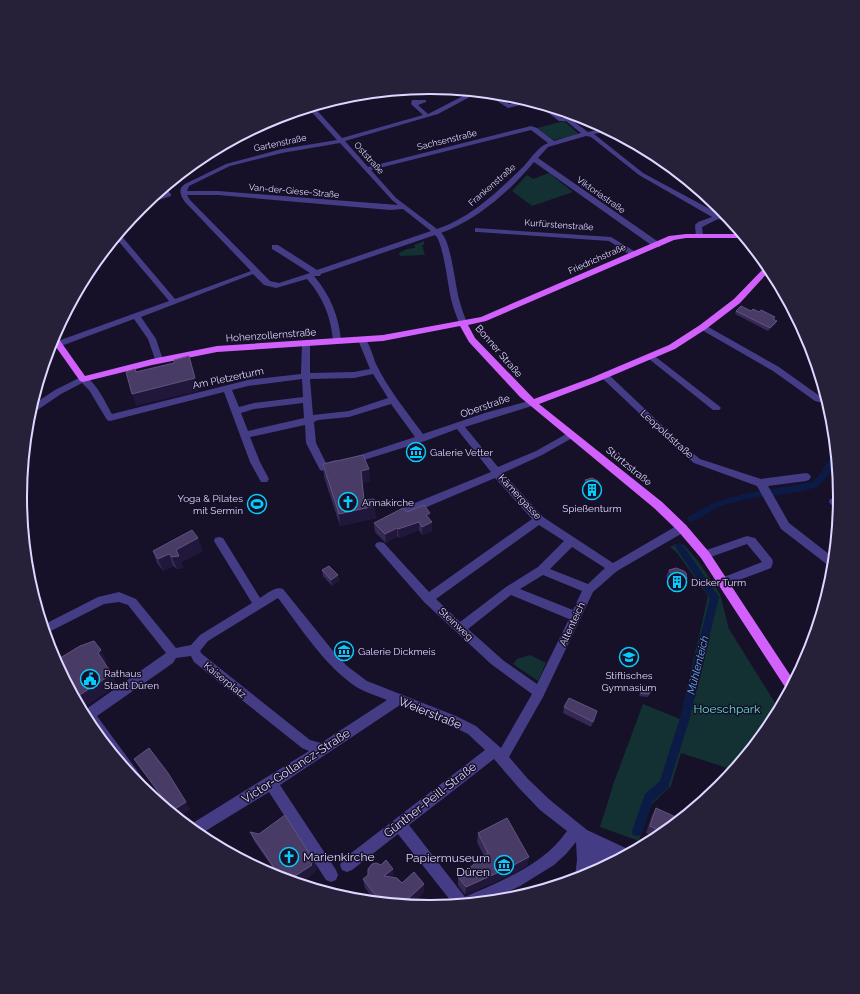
<svg xmlns="http://www.w3.org/2000/svg" width="860" height="994" font-family="Raleway,sans-serif">
<rect width="100%" height="100%" fill="#161028"/>
<path fill="#133032" d="M564,121L580,135L553,140L537,128Z
M549,173L573,192L532,206L512,191L527,175L533,179Z
M424,241V245H422L425,255L400,256L399,253L407,249L415,248L414,245Z
M676,544L684,545L698,561L720,594L729,629L779,709L771,725L733,770L681,753L671,786L652,804L639,841L600,827L614,782L643,704L680,719L708,596L677,553L670,547Z
M530,655L546,663L538,681L513,664L517,659Z"/>
<g fill="none" stroke-linecap="round" stroke-linejoin="round">
<path fill="#0b1b46" fill-rule="evenodd" d="M836,453C837,466 826,479 817,487C785,497 750,495 719,507C710,510 696,524 688,521L687,519L688,517L715,502L748,493L812,482L818,477L833,454Z
M679,543L682,544L719,597L689,721L669,784L668,788L653,801L641,835L637,836L633,835L632,831L645,794L660,781L679,721L710,598L676,548L675,546L676,544Z"/>
<path fill="#453c86" fill-rule="evenodd" d="M473,91L479,92L438,114L345,141L368,167L531,126L537,128L554,141L581,133L566,121H559L538,105V103L546,106L562,118H569L588,132L606,128L611,131L594,134L643,173L721,215L729,218L733,223L718,219L702,227L703,235L699,237H696L695,225L698,222L712,217L639,175L591,137L586,136L548,147L538,158L660,243V247H654L534,162C510,191 477,220 441,233C451,240 455,285 459,299C461,307 464,315 467,323L466,325H460L459,323C456,315 453,307 451,299C448,286 443,241 435,235L321,274L320,276H314C330,295 339,316 341,341L340,343L337,344L333,341C331,317 323,297 307,279L276,288L264,285L253,274L141,317L156,339L163,360L162,362H156L148,339L134,319L61,346L58,347L54,344L55,342L169,301L115,237L119,233L175,299L251,271L185,202C181,196 177,189 185,184L226,164L282,149L337,140L308,108L313,106L342,138L423,115L411,104L412,100H426V102L418,105L428,114ZM531,130L548,143C538,147 532,157 524,166C498,191 472,217 437,229L396,198L371,170ZM340,143L392,200L398,205L218,191H187L189,186L230,166L282,153ZM187,195H218L390,210L403,209L431,231L317,270L278,245H272V249L277,252L310,273L279,283L270,281L190,200Z
M494,97H498L509,104L527,100L533,102L508,108L494,99Z
M164,187L171,194V196L143,205L150,199L164,194L161,190Z
M475,228L611,237L639,254L638,256H632L609,241L478,232H475Z
M761,271H764L774,274L777,280L761,275Z
M703,324L779,367L821,397L826,398L828,404L815,401L773,371L700,329L699,327Z
M362,337C369,339 373,357 376,364C388,389 407,412 423,434L485,413L532,400L535,401L537,403L535,405L465,427L498,467L536,451L568,433H574L576,435L574,437L542,455L503,473L543,517L613,563L678,525H686L687,528L686,531L617,571L593,592L543,697L509,757L528,779L550,800L587,830L630,850L631,852L618,859L614,857L616,860L594,872L590,867L589,875L576,879L575,877L577,860L576,842L566,854L554,865L520,886L488,901L454,905L398,834L352,870L347,872L342,870L340,865L342,860L485,750L468,734L448,724L400,705L280,785L336,870L338,875L336,880L331,882L326,880L269,792L199,835L188,826L309,751L302,748L194,662L191,656L176,658L173,663L97,716L147,784L149,789L147,793L140,787L89,725L82,712L166,653L128,605L119,602L104,604L45,634L43,625L98,597L119,592L136,599L176,648L191,645L200,635L252,603L214,541L215,538L219,537L223,538L260,598C267,594 275,586 283,589L333,651L347,666L367,681L456,716L476,726L501,748L532,694L491,664L424,602L375,546L376,543L380,542L384,543L429,592L532,519L495,478L408,515H400L399,512L400,509L491,472L457,429L425,441L351,464L348,463L346,461L348,459L415,437L391,404L349,417L318,420L314,422L316,443L326,463L336,460L341,464L339,466L323,471L320,470L306,443L305,425L250,437L260,462L269,479L267,482H261L250,462L224,392L110,421L107,420L89,390L82,383L61,394L33,413L29,414L31,406L55,390L83,376C95,379 106,404 112,414L248,380L301,374L302,343L306,340L310,343V373L354,372L370,369L358,340ZM373,374L388,398L349,411L313,415L310,379L354,378ZM302,379L303,397L254,403L239,407L232,390L248,386ZM303,403L304,418L248,431L241,413L254,409ZM539,525L564,541L538,567L506,587L460,622L436,599ZM572,547L605,568L588,584L550,569ZM543,575L582,591L573,610L520,589ZM511,595L569,619L537,684L504,661L468,629ZM278,598C301,628 326,668 358,688C367,693 378,696 387,700L321,743L310,740L202,654L200,651L208,641ZM494,759L518,787L540,810L567,831C544,865 501,881 465,897L409,825Z
M652,354L719,406L721,408L719,410H713L649,359L648,357L649,355Z
M605,373L608,374L684,446L700,459L761,479L806,473L809,474L811,477L809,480L806,481L768,486L789,523L834,558L833,567L829,566L781,529L757,486L694,463L678,450L602,378L601,376Z
M834,498L840,501L839,510L835,509L829,502L830,499Z
M747,536L755,538L772,559L773,562L771,568L723,586L719,585L718,582L719,579L762,562L747,544L705,559L701,558L700,555L701,552Z"/>
<path fill="#d160fd" fill-rule="evenodd" d="M686,234H742L745,238H686L674,240L486,321L468,325L475,338L534,399L591,378L669,345L700,325L734,299L767,265L771,269L740,303L706,329L675,349L597,382L539,404L662,502L686,525L709,552L794,681L789,691L787,690L701,558L678,531L654,508L520,397L469,342L460,326L383,341L217,352L152,365L83,382L80,381L51,340L54,335H56L85,376L152,359L217,346L383,335L481,317L669,236Z"/>
</g>
<path fill="#362955" d="M736,311L759,312L775,317L774,319L776,324L768,331L735,314Z
M323,464L370,481L362,483L364,500L376,518L340,526L324,477Z
M585,480L599,486L597,492L592,495L584,486Z
M407,512L430,519L432,531L422,535L419,530L399,538L397,536L386,543L375,532L374,523Z
M153,551H203L181,562L183,568L177,569L173,566L163,571L157,563Z
M322,570L338,575L339,581L332,586L323,576Z
M669,570L687,579L684,585L678,588L671,587L672,585L666,576Z
M643,685L651,691L648,697L639,696Z
M564,707L595,717L591,727L563,713Z
M134,759L190,809L177,817L169,811L163,799Z
M656,808L680,819L657,838L646,833L652,815Z
M250,832L314,861L317,869L314,872V873L300,884L279,877L254,841Z
M478,833L529,857L527,866L506,877L465,895L458,885V877L484,856L477,842Z
M363,879L402,883L424,892L416,900V906L376,902L365,888Z"/>
<path fill="#21173b" d="M777,321L776,324L768,331L770,328Z
M195,378L199,391L136,406L132,394Z
M369,469L370,481L362,483L361,471Z
M599,486L597,492L592,495L593,489Z
M375,506L376,518L340,526L339,514Z
M430,513V522L426,515Z
M419,522V530L399,538L398,529Z
M432,522V531L422,535V527Z
M397,528V536L386,543L385,534Z
M198,538L203,551L181,562L183,568L177,569L172,557L176,550Z
M169,554L173,566L163,571L158,559Z
M338,575L339,581L332,586L331,580Z
M687,579L684,585L678,588L681,582Z
M101,650L107,662L104,664L98,653Z
M112,674L118,685L81,709L75,698Z
M186,802L190,809L177,817L170,812Z
M529,857L527,866L506,877L465,895L466,887Z
M314,861L317,869L314,872V873L300,884L290,881Z
M393,869L394,877L384,876Z
M424,884V892L410,905L408,899Z"/>
<path fill="#483c67" stroke="#60547f" d="M741,306L751,311L753,309L759,312L761,310L775,317L773,319L777,321L770,328L736,311Z
M189,356L195,378L132,394L126,372L135,369L136,372L174,363V360Z
M363,455L369,469L361,471L364,500L374,499L375,506L339,514L323,464Z
M592,478L598,481L599,486L593,489L585,480Z
M424,505L430,513L426,515L432,522L422,527L419,522L398,529L397,528L385,534L374,523L403,508L407,512Z
M192,530L198,538L176,550L179,556L172,557L169,554L158,559L153,551Z
M329,566L338,575L331,580L322,570Z
M676,568L684,571L686,573L687,579L681,582L673,581L674,579L669,570Z
M94,641L101,650L98,653L112,674L75,698L55,661L80,646Z
M643,685L648,687L651,691L649,694L640,693Z
M569,698L597,711L593,722L564,707Z
M149,748L168,773L186,802L170,812L160,794L134,759Z
M656,808L680,819L664,833L650,826Z
M285,815L314,861L311,864L312,865L289,880L290,881L281,878L250,832L259,834Z
M507,818L529,857L508,868L466,887L458,877L488,853L478,833Z
M386,860L393,869L384,876L397,878L402,883L414,872L424,884L408,899L416,900L415,906L376,902L379,900L363,879L368,875V869L372,864L376,863L381,865Z"/>
<defs>
<g id="museum-ring" transform="scale(1)"><circle r="9.5" fill="#161028" stroke="#06ccfc" stroke-width="1.5"/><path d="M0-6L6-3V-2H-6V-3ZM-5-1h2V3h-2ZM-1-1h2V3h-2ZM3-1h2V3H3ZM-6 4H6V6H-6Z" fill="#06ccfc"/></g>
<g id="building-ring" transform="scale(1)"><circle r="9.5" fill="#161028" stroke="#06ccfc" stroke-width="1.5"/><path d="M-4-6H4V6H1V3H-1V6H-4ZM-2.5-4.3h1.7v1.8h-1.7ZM.8-4.3h1.7v1.8H.8ZM-2.5-1h1.7V.8h-1.7ZM.8-1h1.7V.8H.8Z" fill="#06ccfc"/></g>
<g id="church-ring" transform="scale(1)"><circle r="9.5" fill="#161028" stroke="#06ccfc" stroke-width="1.5"/><path d="M-1.2-6h2.4v3.5h3.3v2.4h-3.3V6h-2.4V-.1h-3.3v-2.4h3.3Z" fill="#06ccfc"/></g>
<g id="stadium-ring" transform="scale(1)"><circle r="9.5" fill="#161028" stroke="#06ccfc" stroke-width="1.5"/><path d="M0-5a6.5 5 0 1 0 0 10a6.5 5 0 1 0 0-10ZM-3.5-1.8h7v3.6h-7Z" fill="#06ccfc"/></g>
<g id="school-ring" transform="scale(1)"><circle r="9.5" fill="#161028" stroke="#06ccfc" stroke-width="1.5"/><path d="M0-5L7-2L0 1L-7-2ZM-4 1L0 2.5L4 1V4Q0 6-4 4Z" fill="#06ccfc"/></g>
<g id="civic-ring" transform="scale(1)"><circle r="9.5" fill="#161028" stroke="#06ccfc" stroke-width="1.5"/><path d="M-.6-6.5H3V-4.5H.6V-3L4-1V1h2V6H-6V1h2V-1L-.6-3ZM-1.2 2.5V6h2.4V2.5Z" fill="#06ccfc"/></g>
</defs>
<g fill-rule="evenodd">
<use href="#museum-ring" x="416" y="452"/>
<use href="#building-ring" x="592" y="490"/>
<use href="#church-ring" x="348" y="502"/>
<use href="#stadium-ring" x="257" y="504"/>
<use href="#building-ring" x="677" y="582"/>
<use href="#museum-ring" x="344" y="651"/>
<use href="#school-ring" x="629" y="657"/>
<use href="#civic-ring" x="90" y="679"/>
<use href="#church-ring" x="289" y="857"/>
<use href="#museum-ring" x="504" y="865"/>
</g>
<g text-anchor="middle" dominant-baseline="central" stroke-width="3" stroke-linejoin="round" paint-order="stroke">
<g font-size="9" fill="#dfd7ff" stroke="#161028">
<text transform="translate(447 140) rotate(-14)">Sachsenstraße</text>
<text transform="translate(280 143) rotate(-12)">Gartenstraße</text>
<text transform="translate(369 158) rotate(48)">Oststraße</text>
<text transform="translate(492 185) rotate(-41)">Frankenstraße</text>
<text transform="translate(294 191) rotate(5)">Van-der-Giese-Straße</text>
<text transform="translate(601 195) rotate(35)">Viktoriastraße</text>
<text transform="translate(559 225) rotate(4)">Kurfürstenstraße</text>
<text transform="translate(597 259) rotate(-24)">Friedrichstraße</text>
</g>
<g font-size="10" fill="#dfd7ff" stroke="#161028">
<text transform="translate(271 335) rotate(-4)">Hohenzollernstraße</text>
<text transform="translate(499 351) rotate(49)">Bonner Straße</text>
<text transform="translate(228 378) rotate(-12)">Am Pletzerturm</text>
<text transform="translate(485 406) rotate(-19)">Oberstraße</text>
<text transform="translate(667 434) rotate(42)">Leopoldstraße</text>
<text transform="translate(629 466) rotate(39)">Stürtzstraße</text>
<text transform="translate(520 497) rotate(47)">Kämergasse</text>
<text transform="translate(456 624) rotate(43)">Steinweg</text>
<text transform="translate(572 624) rotate(-65)">Altenteich</text>
<text transform="translate(225 680) rotate(39)">Kaiserplatz</text>
</g>
<g font-size="10" fill="#dfd7ff" stroke="#161028" text-anchor="start">
<text x="430" y="452">Galerie Vetter</text>
<text x="243" y="498" text-anchor="end">Yoga &amp; Pilates<tspan x="243" dy="12">mit Sermin</tspan></text>
<text x="362" y="502">Annakirche</text>
<text x="592" y="508" text-anchor="middle">Spießenturm</text>
<text x="691" y="582">Dicker Turm</text>
<text x="358" y="651">Galerie Dickmeis</text>
<text x="104" y="673">Rathaus<tspan x="104" dy="12">Stadt Düren</tspan></text>
<text x="629" y="675" text-anchor="middle">Stiftisches<tspan x="629" dy="12">Gymnasium</tspan></text>
</g>
<g font-size="11" font-style="italic" fill="#66a9fd" stroke="#161028">
<text transform="translate(698 665) rotate(-76)">Mühlenteich</text>
</g>
<g font-size="12" fill="#63dfcc" stroke="#161028">
<text x="727" y="709">Hoeschpark</text>
</g>
<g font-size="12" fill="#dfd7ff" stroke="#161028">
<text transform="translate(430 713) rotate(22)">Weierstraße</text>
<text transform="translate(296 766) rotate(-33)">Victor-Gollancz-Straße</text>
<text transform="translate(430 800) rotate(-38)">Günther-Peill-Straße</text>
</g>
<g font-size="12" fill="#dfd7ff" stroke="#161028" text-anchor="start">
<text x="303" y="857">Marienkirche</text>
<text x="490" y="858" text-anchor="end">Papiermuseum<tspan x="490" dy="14">Düren</tspan></text>
</g>
</g>
<path d="M0 0H860V994H0ZM27 497a403 403 0 1 1 806 0a403 403 0 1 1-806 0Z" fill="#262039" fill-rule="evenodd"/>
<path fill="none" stroke="#dfd7ff" stroke-width="2" d="M27 497a403 403 0 1 1 806 0a403 403 0 1 1-806 0Z"/>
</svg>
